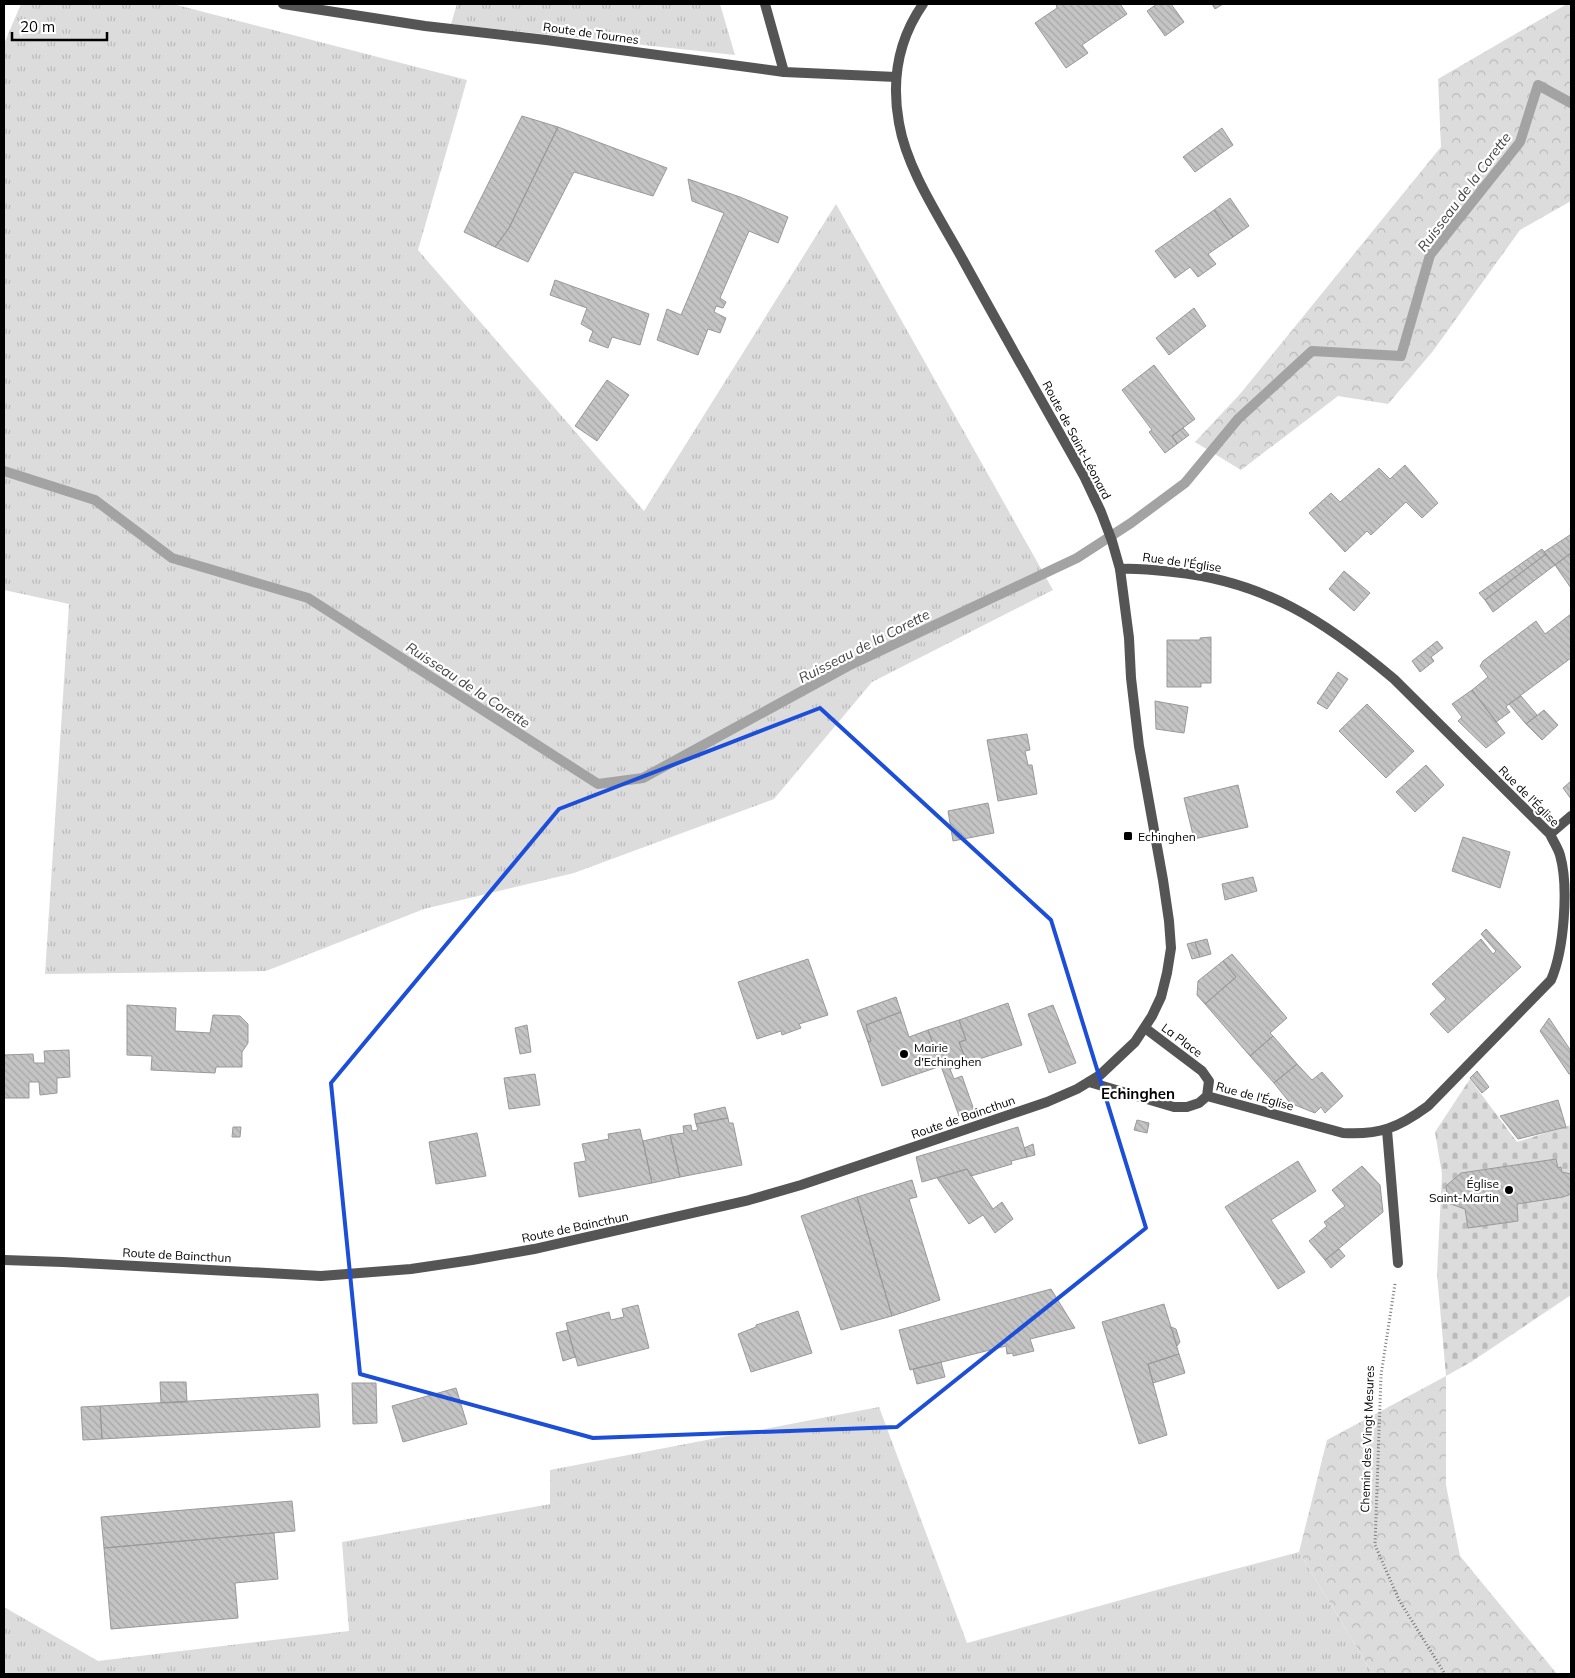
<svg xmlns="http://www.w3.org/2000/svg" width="1575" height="1678" font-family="Mulish,sans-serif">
<defs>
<pattern id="grass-tufts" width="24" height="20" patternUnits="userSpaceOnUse" patternTransform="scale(1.25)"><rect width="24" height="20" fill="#dcdcdc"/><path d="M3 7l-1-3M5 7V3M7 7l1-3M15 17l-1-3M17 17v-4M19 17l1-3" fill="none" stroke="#bbb"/></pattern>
<pattern id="forest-crowns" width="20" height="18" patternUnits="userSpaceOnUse" patternTransform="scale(1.25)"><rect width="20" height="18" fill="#dcdcdc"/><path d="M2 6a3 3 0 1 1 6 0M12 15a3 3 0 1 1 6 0" fill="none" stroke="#bbb"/></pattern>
<pattern id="cemetery-stones" width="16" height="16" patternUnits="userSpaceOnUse" patternTransform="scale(1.25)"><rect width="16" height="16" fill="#dcdcdc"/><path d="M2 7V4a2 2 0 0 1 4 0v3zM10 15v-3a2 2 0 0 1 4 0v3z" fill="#bbb"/></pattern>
<pattern id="building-back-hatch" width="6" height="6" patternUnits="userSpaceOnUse" patternTransform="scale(1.25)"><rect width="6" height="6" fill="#c4c4c4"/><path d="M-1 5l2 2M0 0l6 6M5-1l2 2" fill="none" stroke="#a7a7a7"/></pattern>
</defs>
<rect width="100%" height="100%" fill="#fff"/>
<path fill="url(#grass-tufts)" d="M21,4H173L467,80L418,250L644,511L836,204L1053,590L872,682L774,799L574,873L424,909L266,971L45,974L69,604L4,590V44Z
M457,4H720L735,55L451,24Z
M879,1407L967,1643L1171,1586L1299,1552L1373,1674H4V1607L98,1661L349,1631L342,1542L550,1504V1470Z"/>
<path fill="url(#forest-crowns)" d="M1567,4H1571V201L1520,230L1433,351L1388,404L1338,396L1241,470L1195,442L1240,394L1441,147L1438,79Z
M1446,1376V1485L1460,1556L1557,1674H1373L1299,1552L1327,1440Z"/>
<path fill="url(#cemetery-stones)" d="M1470,1079L1517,1142L1571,1125V1295L1471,1362L1446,1376L1437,1274L1442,1174L1435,1132Z"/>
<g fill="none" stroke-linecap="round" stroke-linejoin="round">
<path stroke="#a3a3a3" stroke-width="10" d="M4,471L95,500L172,558L308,598L598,784L643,778L848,666L1077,558L1131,523L1185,483L1238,419L1312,351L1401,356L1430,255L1520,142L1538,85L1571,103"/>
</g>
<path fill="url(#building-back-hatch)" stroke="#999" d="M1056,4H1120L1127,14L1082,45L1088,53L1066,68L1035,23L1057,8Z
M1157,4H1171L1184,22L1165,36L1147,11Z
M1212,4H1223L1215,9Z
M522,116L558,127L509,228L495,247L464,232Z
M558,127L667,168L653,196L574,172L528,262L495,247L509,228Z
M1222,128L1233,145L1195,172L1183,157Z
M688,179L740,197L788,217L778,243L749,231L720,298L726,302L723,308L716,306L714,312L726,318L720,333L708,329L698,355L657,340L667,309L681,315L724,213L692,201Z
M1230,198L1249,226L1233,237L1214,210Z
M1214,210L1233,237L1208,254L1216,264L1198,277L1190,267L1175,278L1155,251Z
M555,280L649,314L640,345L612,337L608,348L589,341L593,331L581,324L587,308L550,295Z
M1194,308L1206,326L1169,355L1156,338Z
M1154,365L1195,419L1172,436L1177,444L1165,453L1149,432L1152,430L1122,390Z
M607,380L629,395L597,441L575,426Z
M1183,428L1189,435L1177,444L1172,436Z
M1405,465L1438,503L1422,518L1406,502L1371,535L1367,531L1345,552L1309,513L1331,493L1340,502L1379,468L1390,479Z
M1570,535L1571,537V553L1555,565L1544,552Z
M1542,549L1546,554L1485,600L1479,593Z
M1571,553V588L1555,565Z
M1546,554L1555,565L1493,612L1485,600Z
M1344,571L1370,593L1354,611L1329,589Z
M1571,614V658L1509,704L1506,707L1510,712L1496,722L1472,690L1488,677L1480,666L1483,661L1536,621L1545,634Z
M1211,637V683H1201V687H1167V640H1200V638Z
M1437,641L1443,648L1431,657L1434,661L1420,672L1412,661Z
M1338,672L1348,679L1327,709L1317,703Z
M1472,690L1505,733L1486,748L1458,721L1462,717L1452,704Z
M1521,696L1537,715L1526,724L1509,704Z
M1155,701L1188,707L1184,733L1156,729Z
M1367,704L1414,751L1386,778L1339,731Z
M1544,710L1558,725L1542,740L1526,724Z
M1027,734L1030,750L1025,751L1028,765H1032L1037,794L998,801L987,740Z
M1426,765L1444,785L1415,812L1396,792Z
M1571,781V799L1563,788Z
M1238,785L1248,827L1194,839L1184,798Z
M988,803L994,833L953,841L948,811Z
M1463,837L1510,852L1500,888L1452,871Z
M1253,877L1257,891L1225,900L1222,884Z
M1486,929L1521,967L1448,1033L1430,1014L1446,999L1432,984L1481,939L1493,954L1496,951L1481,934Z
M1207,939L1211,954L1200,957L1195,942Z
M1195,942L1200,957L1192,959L1187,944Z
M1232,954L1287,1018L1270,1033L1273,1036L1250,1056L1205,1004L1236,977L1223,961Z
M808,959L828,1015L799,1024L801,1028L782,1035L781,1031L757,1039L738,982Z
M1223,961L1236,977L1205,1004L1197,995L1198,981Z
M896,997L901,1012L866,1025L871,1041L868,1042L857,1011Z
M1008,1003L1022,1045L967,1063L959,1042L966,1040L959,1020Z
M127,1005L176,1008L175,1031L210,1033L213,1015L240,1016L248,1024V1043L242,1052V1067H216L215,1073L151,1070L152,1056L127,1055Z
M1053,1005L1076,1063L1049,1073L1028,1014Z
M901,1012L909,1037L928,1030L941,1066L882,1086L868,1042L871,1041L866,1025Z
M1549,1018L1571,1051V1074H1569L1540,1031Z
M959,1020L966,1040L959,1042L967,1063L950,1069L954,1079L962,1076L974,1110L959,1116L928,1030Z
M527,1025L531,1052L520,1054L515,1028Z
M1273,1036L1297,1064L1274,1083L1250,1056Z
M69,1050L70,1077L57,1078V1093L40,1095L39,1082H29V1098H4V1055L33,1054L34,1063H45L44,1051Z
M1297,1064L1312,1080L1322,1072L1343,1096L1325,1113L1321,1107L1315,1113L1290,1103L1274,1083Z
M1477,1071L1489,1087L1482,1093L1470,1078Z
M535,1074L540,1105L509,1109L504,1078Z
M1558,1100L1566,1127L1518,1139L1500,1116Z
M725,1107L728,1118L696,1124L694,1114Z
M728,1118L729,1123H733L742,1165L680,1177L670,1135L684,1133L683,1126L691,1125L692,1131L698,1130L696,1124Z
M1137,1120L1149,1123L1147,1133L1134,1130Z
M233,1127H241L240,1137H232Z
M1018,1127L1027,1157L1011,1161L1012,1164L971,1176L967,1169L922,1182L916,1157Z
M640,1129L652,1183L579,1197L574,1163L586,1161L582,1144L609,1139L608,1134Z
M477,1133L486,1176L436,1184L429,1142Z
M670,1135L680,1177L652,1183L643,1141Z
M1033,1144L1035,1155L1027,1157L1024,1148Z
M1556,1159L1558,1168L1561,1167L1562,1172L1571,1174V1194L1563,1197L1517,1204L1518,1221L1468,1228L1465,1209L1448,1203L1446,1186L1461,1173Z
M1298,1161L1316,1191L1271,1220L1305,1272L1278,1289L1225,1207Z
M1362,1166L1380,1185L1383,1212L1325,1260L1309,1241L1327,1226L1324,1222L1345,1206L1332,1190Z
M967,1169L993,1209L1002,1202L1013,1219L995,1233L983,1215L969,1224L937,1178Z
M912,1180L917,1197L909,1199L940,1300L892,1316L857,1197Z
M857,1197L892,1316L841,1330L801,1216Z
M1339,1249L1345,1256L1331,1268L1325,1260Z
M1051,1289L1075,1328L1030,1339L1034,1351L1013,1356V1353L1007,1354L1006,1346L910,1370L899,1330Z
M1164,1304L1179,1354L1148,1364L1167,1435L1139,1444L1102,1322Z
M638,1305L649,1348L578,1366L566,1323L609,1312L611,1320L624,1317L622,1309Z
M798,1311L812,1353L751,1372L738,1334L756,1327V1325Z
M1171,1327L1176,1329L1180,1342L1177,1346Z
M568,1330L575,1357L563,1361L556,1333Z
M1179,1354L1185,1373L1153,1383L1148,1364Z
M941,1362L945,1377L917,1384L913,1369Z
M160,1382H186L187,1402L161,1403Z
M352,1383H376L377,1423L353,1424Z
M456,1388L467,1424L403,1442L392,1406Z
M318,1394L320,1427L102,1439L100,1406Z
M100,1406L102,1439L83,1440L81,1407Z
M292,1501L295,1531L104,1548L101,1517Z
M274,1533L278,1579L235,1583L238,1618L111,1629L104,1548Z"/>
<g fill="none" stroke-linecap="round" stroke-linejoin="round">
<path stroke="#777" stroke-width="3" stroke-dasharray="1 2.5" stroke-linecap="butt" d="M1395,1284L1381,1375L1375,1545L1399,1600L1445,1674"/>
<path stroke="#555" stroke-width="10" d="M765,4L784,72"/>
<path stroke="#555" stroke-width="10" d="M283,4L425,26L546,40L784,72L896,77
M1120,569C1138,568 1155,570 1173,572C1264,581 1325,621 1394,679L1550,834C1553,841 1558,848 1560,855C1569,887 1564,950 1551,980L1428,1106C1398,1128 1380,1135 1343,1133L1207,1096
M1550,834L1571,816
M1089,1082L1174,1107H1187L1199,1103L1207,1096L1209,1081L1202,1071L1145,1028
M1387,1130L1398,1263"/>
<path stroke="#555" stroke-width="10" d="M4,1260L63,1262L321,1276L411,1269L472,1260L534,1249L749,1200L801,1185L1047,1102L1077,1089L1100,1075L1135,1042L1152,1016L1161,997L1167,973L1171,948L1169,921L1163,880L1139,746L1131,678L1129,638L1120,569L1112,541L1101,512L1085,478C1044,405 1003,333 963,260C940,218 907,170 899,123C891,79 898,40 923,4"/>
</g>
<path fill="none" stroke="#1d4ed8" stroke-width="4" stroke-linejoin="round" d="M820,708L1051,920L1146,1228L897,1427L593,1438L360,1374L331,1083L559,809Z"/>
<g fill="#000" stroke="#fff" stroke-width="2">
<rect x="1123" y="831" width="10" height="10" rx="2.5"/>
<circle cx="904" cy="1054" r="5"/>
<circle cx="1509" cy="1190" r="5"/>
</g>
<g text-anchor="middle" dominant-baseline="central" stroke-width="4.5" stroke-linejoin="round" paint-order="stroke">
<g font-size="12" fill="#000" stroke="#fff">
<text transform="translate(591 33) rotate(8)">Route de Tournes</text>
<text transform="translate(1077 440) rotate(62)">Route de Saint-Léonard</text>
<text transform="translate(1182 562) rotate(8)">Rue de l'Église</text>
<text transform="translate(1529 796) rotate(45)">Rue de l'Église</text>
<text transform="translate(1182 1040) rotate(37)">La Place</text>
<text transform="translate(1255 1096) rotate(15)">Rue de l'Église</text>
<text transform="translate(963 1117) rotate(-19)">Route de Baincthun</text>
<text transform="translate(575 1227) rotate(-12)">Route de Baincthun</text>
<text transform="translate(177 1255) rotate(3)">Route de Baincthun</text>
<text transform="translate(1367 1439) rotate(-88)">Chemin des Vingt Mesures</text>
</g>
<g font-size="12" fill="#000" stroke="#fff" text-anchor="start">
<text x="1138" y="836">Echinghen</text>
<text x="914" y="1047">Mairie<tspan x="914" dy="14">d'Echinghen</tspan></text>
<text x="1499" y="1183" text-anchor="end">Église<tspan x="1499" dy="14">Saint-Martin</tspan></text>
</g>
<g font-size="14" font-style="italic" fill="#444" stroke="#fff">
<text transform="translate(1464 192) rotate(-53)">Ruisseau de la Corette</text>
<text transform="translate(864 646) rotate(-27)">Ruisseau de la Corette</text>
<text transform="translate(468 685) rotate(33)">Ruisseau de la Corette</text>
</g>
<g font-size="15" font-weight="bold" fill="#000" stroke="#fff">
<text x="1138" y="1093">Echinghen</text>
</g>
</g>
<rect width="1575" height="1678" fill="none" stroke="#000000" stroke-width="10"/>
<path d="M12 32v8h95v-8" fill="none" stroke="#000000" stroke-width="2.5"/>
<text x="20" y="32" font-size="15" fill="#000000" stroke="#ffffff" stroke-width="4" paint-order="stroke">20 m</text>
</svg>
